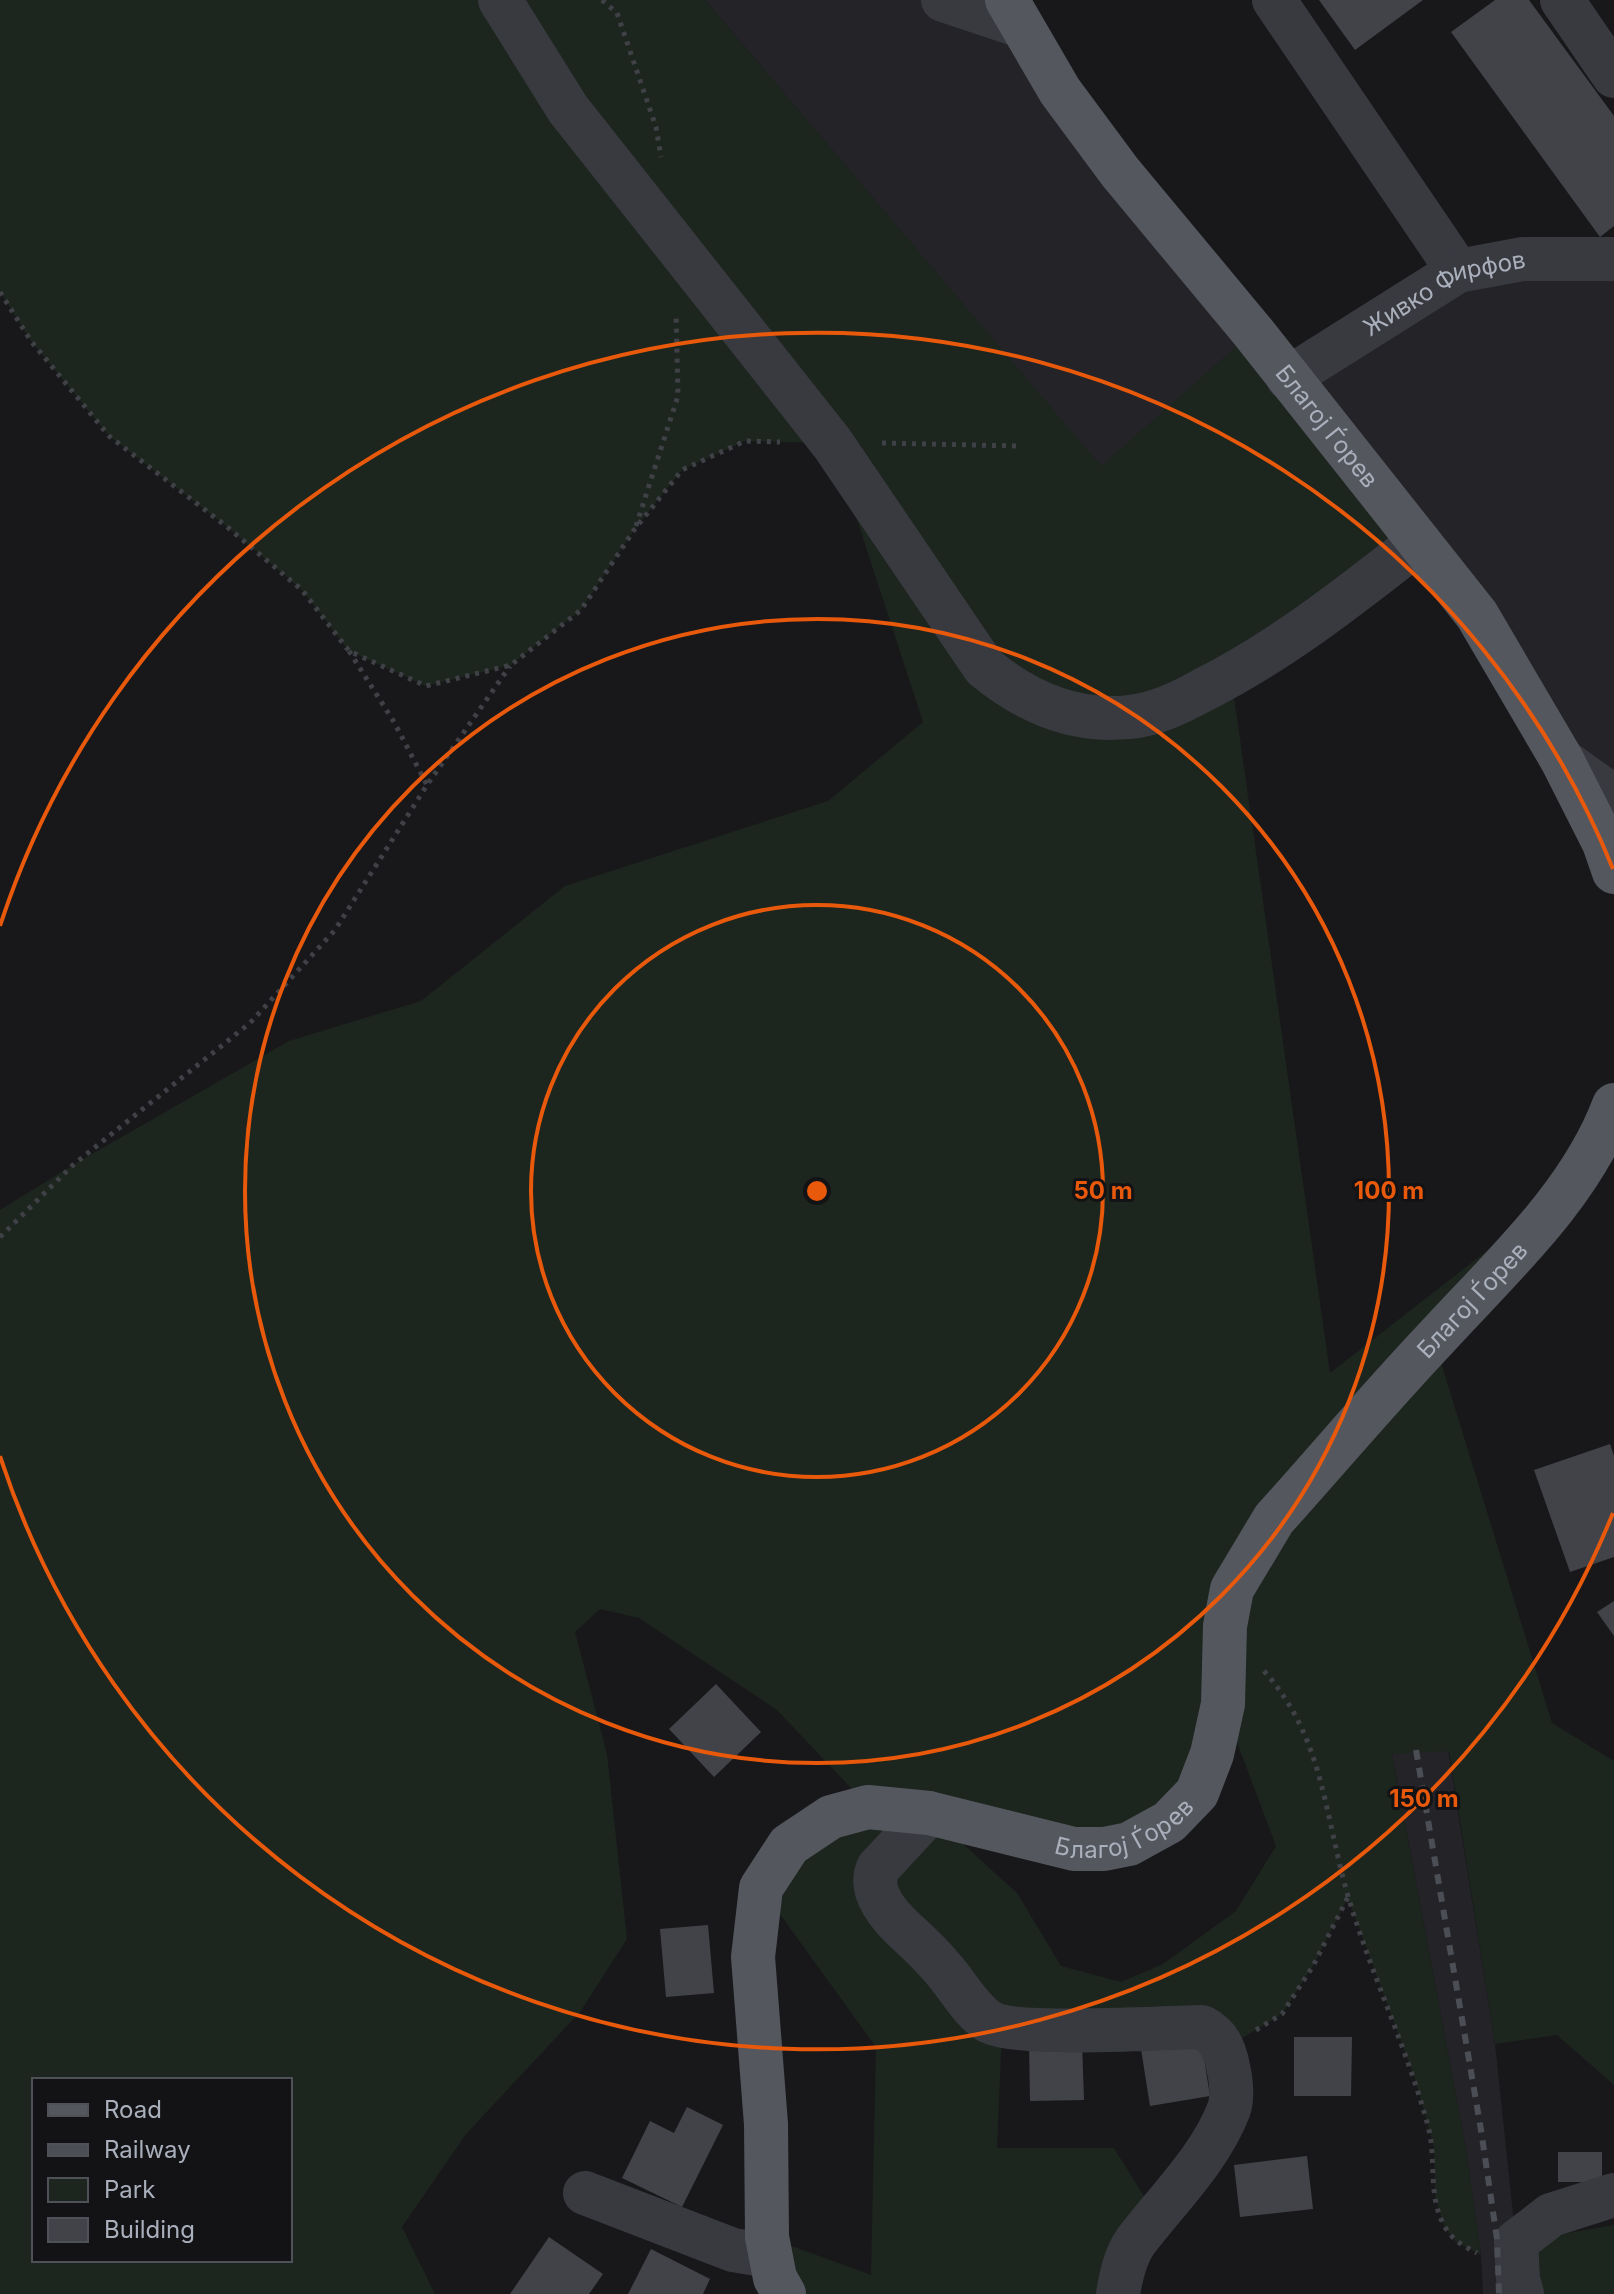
<svg xmlns="http://www.w3.org/2000/svg" width="1614" height="2294" font-family="Inter,sans-serif">
<rect width="100%" height="100%" fill="#18181b"/>
<path fill="#242428" d="M705,0H1007L1253,332L1101,467Z
M1614,259V797L1288,378L1406,302Z
M1416,1750H1448L1495,2044L1516,2242L1519,2294H1483L1481,2255L1466,2149L1392,1753Z"/>
<path fill="#1d261e" fill-rule="evenodd" d="M0,0H705L1101,466L1253,332L1419,542L1231,676L1330,1373L1570,1186L1434,1340L1552,1723L1614,1761V2085L1557,2035L1495,2044L1449,1751L1392,1754L1466,2149L1481,2255L1456,2242L1444,2226L1435,2196L1434,2147L1415,2079L1348,1898L1313,1966L1282,2014L1224,2049L1002,2028L997,2148H1114L1157,2217L1118,2294H784L767,2237L871,2275L876,2047L761,1888L868,1806L777,1710L639,1618L600,1609L575,1632L607,1754L627,1939L580,2012L466,2134L402,2227L435,2294H0V1210L73,1165L289,1041L421,1001L565,886L828,801L923,722L832,443L745,441L682,470L634,530L581,610L511,665L426,686L349,651L302,590L226,526L109,436L31,341L0,292ZM1223,1705L1276,1846L1236,1911L1163,1964L1121,1982L1061,1966L1017,1893L930,1814L1129,1844L1212,1754ZM34,2080H290V2260H34Z
M1614,2225V2294H1519L1516,2242Z"/>
<path fill="#424348" d="M1319,0H1423L1355,50Z
M1495,0H1529L1614,116V226L1600,237L1451,32Z
M1610,1444L1614,1456V1557L1570,1572L1534,1470Z
M1614,1601V1636L1597,1612Z
M716,1684L761,1732L714,1777L669,1729Z
M708,1925L714,1993L666,1997L660,1929Z
M1294,2037H1352L1351,2096H1294Z
M1201,2039L1210,2096L1150,2106L1141,2049Z
M1082,2041L1084,2100L1030,2101L1029,2043Z
M687,2107L723,2125L682,2207L622,2178L650,2121L674,2133Z
M1558,2152H1602V2182H1558Z
M1307,2156L1313,2209L1240,2217L1234,2165Z
M549,2237L603,2274L589,2294H510Z
M651,2249L710,2279L703,2294H628Z"/>
<g fill="none" stroke-linecap="round" stroke-linejoin="round">
<path stroke="#3f4147" stroke-width="5" stroke-dasharray="4 6" stroke-linecap="butt" d="M602,0L617,13L656,127L661,157
M0,292L31,341L109,436L226,526L302,590L349,651L426,686L511,665L581,610L634,530L682,470L745,441L780,442
M882,443L1020,446
M636,526L678,396L676,314
M349,651L394,722L427,785
M0,1237L73,1165L250,1023L335,930L427,785L510,666
M1264,1671C1324,1738 1324,1814 1348,1896C1371,1974 1407,2048 1428,2126C1437,2159 1427,2197 1445,2227C1453,2241 1464,2246 1477,2253
M1256,2030L1282,2014L1313,1966L1348,1897"/>
<g stroke="#393a40" stroke-width="44">
<path d="M500,0L568,109L832,443L984,667C1025,701 1074,723 1129,717C1155,715 1181,702 1203,690C1282,650 1350,596 1419,542"/>
<path d="M943,0L1021,26"/>
<path d="M1274,0L1458,271"/>
<path d="M1562,0L1614,76"/>
<path id="s1" d="M1288,378L1458,271L1522,259H1614"/>
<path d="M1562,760L1614,797"/>
<path d="M929,1813L878,1868C867,1893 892,1919 910,1935C922,1946 934,1958 944,1970C958,1986 970,2009 988,2021C1013,2037 1165,2028 1202,2027C1219,2036 1224,2048 1228,2066C1231,2078 1233,2097 1229,2109C1210,2159 1167,2200 1136,2241C1125,2256 1121,2276 1118,2294"/>
<path d="M585,2193L733,2250L769,2256"/>
<path d="M1522,2294L1518,2279L1516,2242L1551,2215L1614,2195"/>
</g>
<g stroke="#55575f" stroke-width="44">
<path id="s2" d="M1007,0L1060,91L1120,172L1253,332L1477,615L1562,760L1604,843L1614,872"/>
<path id="s3" d="M784,2294L775,2278L767,2237L766,2124L753,1957L761,1888L789,1845L831,1817L868,1807L929,1813L1074,1849H1104L1129,1844L1169,1822L1197,1793L1212,1754L1223,1704L1225,1626L1232,1589L1274,1519C1328,1459 1381,1396 1437,1337C1501,1267 1580,1196 1614,1105"/>
</g>
<path stroke="#4c4e55" stroke-width="6" stroke-dasharray="10 8" stroke-linecap="butt" d="M1416,1750L1481,2130L1497,2239L1499,2294"/>
</g>
<g fill="none" stroke="#e8590c" stroke-width="4">
<circle cx="817" cy="1191" r="286"/>
<circle cx="817" cy="1191" r="572"/>
<path d="M1613 1513A859 859 0 0 1 0 1456M0 926A859 859 0 0 1 1613 869"/>
</g>
<g text-anchor="middle" dominant-baseline="central" stroke-width="6" stroke-linejoin="round" paint-order="stroke">
<g font-size="24" fill="#a9afbb" stroke="#131316">
<text stroke="none"><textPath href="#s1" startOffset="180">Живко Фирфов</textPath></text>
<text stroke="none"><textPath href="#s2" startOffset="534">Благој Ѓорев</textPath></text>
<text stroke="none"><textPath href="#s3" startOffset="1488">Благој Ѓорев</textPath></text>
<text stroke="none"><textPath href="#s3" startOffset="816">Благој Ѓорев</textPath></text>
</g>
</g>
<circle cx="817" cy="1191" r="12" fill="#e8590c" stroke="#131316" stroke-width="4"/>
<g font-size="24" text-anchor="middle" font-weight="bold" fill="#e8590c" stroke="#131316" stroke-width="6" stroke-linejoin="round" paint-order="stroke">
<text x="1103" y="1199">50 m</text>
<text x="1389" y="1199">100 m</text>
<text x="1424" y="1807">150 m</text>
</g>
<rect x="32" y="2078" width="260" height="184" fill="#131316" stroke="#4f5158" stroke-width="2"/>
<rect x="48" y="2104" width="40" height="12" fill="#55575f" stroke="#4f5158" stroke-width="2"/>
<text x="104" y="2118" font-size="24" fill="#a9afbb">Road</text>
<rect x="48" y="2144" width="40" height="12" fill="#4c4e55" stroke="#4f5158" stroke-width="2"/>
<text x="104" y="2158" font-size="24" fill="#a9afbb">Railway</text>
<rect x="48" y="2178" width="40" height="24" fill="#1d261e" stroke="#4f5158" stroke-width="2"/>
<text x="104" y="2198" font-size="24" fill="#a9afbb">Park</text>
<rect x="48" y="2218" width="40" height="24" fill="#424348" stroke="#4f5158" stroke-width="2"/>
<text x="104" y="2238" font-size="24" fill="#a9afbb">Building</text>
</svg>
